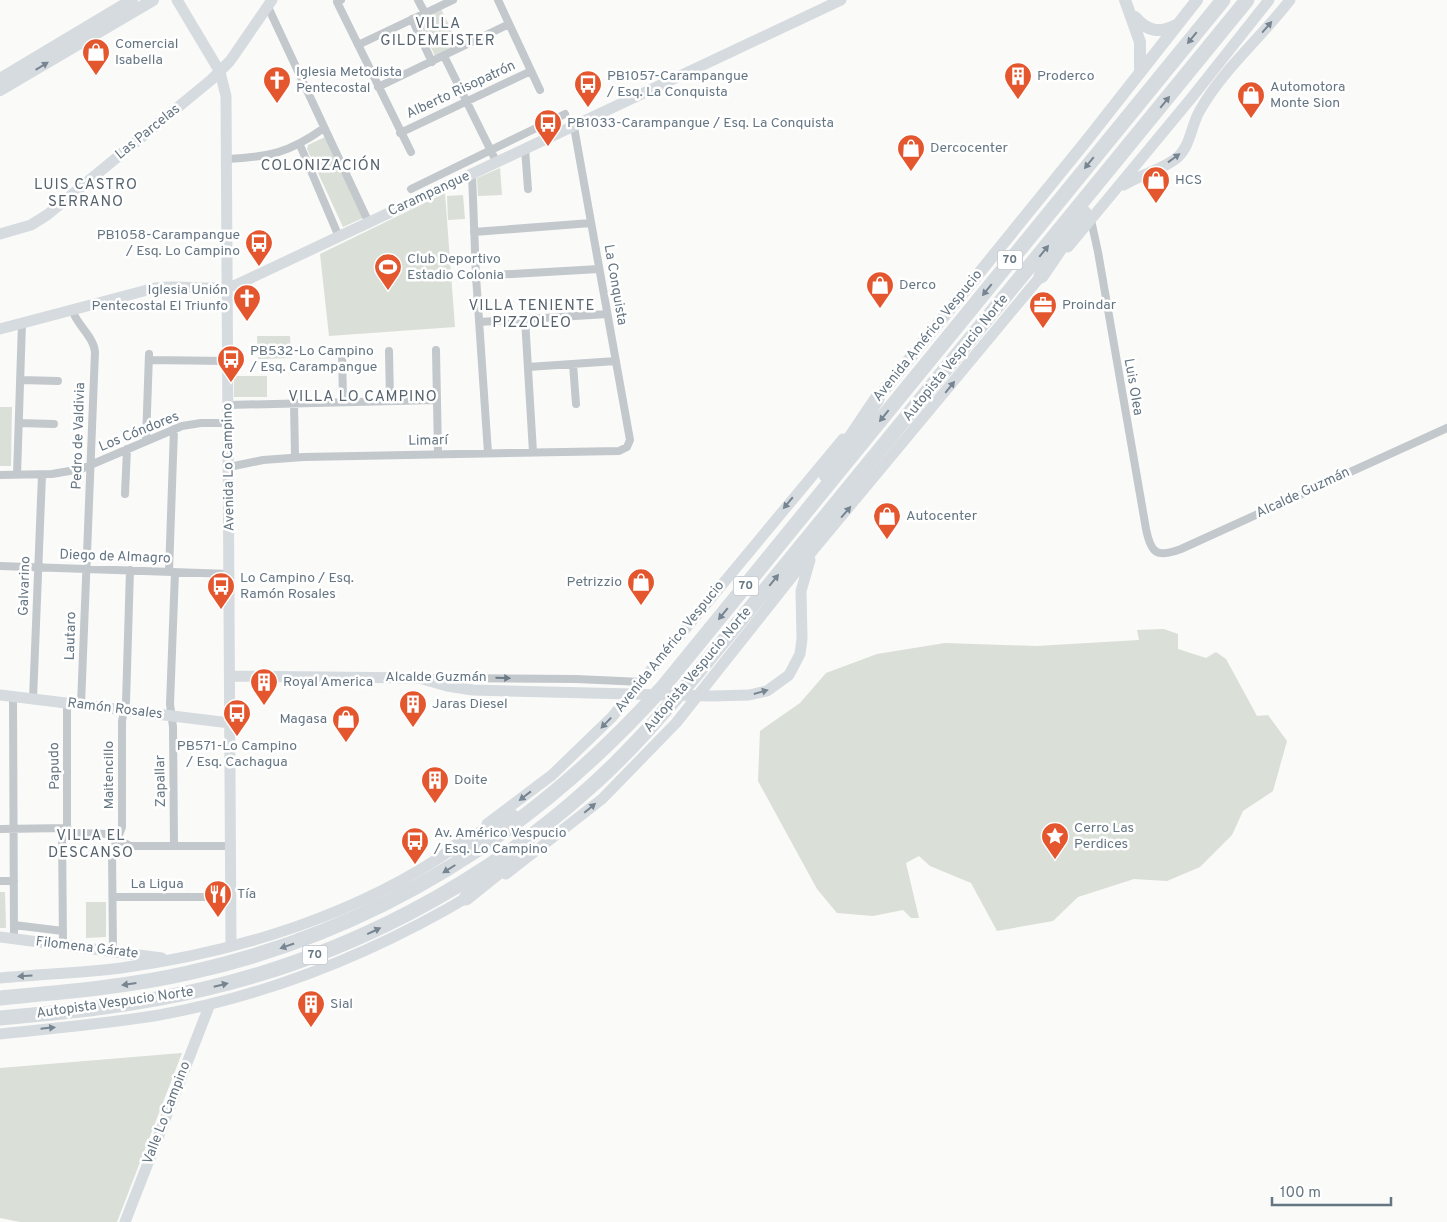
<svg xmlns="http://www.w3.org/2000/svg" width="1447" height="1222" font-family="Overpass,sans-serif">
<rect width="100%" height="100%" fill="#fafaf8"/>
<path fill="#dadfd7" d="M441,9L459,45L435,56L418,20Z
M325,137L363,218L343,227L307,149L308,145Z
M500,168L502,195L478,196L477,178Z
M445,193L455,327L329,336L320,254Z
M463,195L465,219L448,220L447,196Z
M257,336H290L291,358L258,359Z
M234,376H267V397H234Z
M0,407H12L11,466H0Z
M1164,629L1178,634V649L1206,658L1216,652L1226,659L1257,716L1268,715L1287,741L1273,791L1243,811L1232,835L1200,867L1167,881L1134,879L1078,897L1053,921L997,931L971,883L930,866L919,856L906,863L919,918H911L903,910L873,916L837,913L817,889L758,781L760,731L800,703L826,673L877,654L945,643L1036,646L1139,640L1137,630Z
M0,892H5L6,928H0Z
M86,902H106V937L86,938Z
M182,1053L117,1222H20L0,1218V1068Z"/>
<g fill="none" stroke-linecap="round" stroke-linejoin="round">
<path stroke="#c3c8cc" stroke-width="8" d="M341,0L337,2L411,152
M418,0L425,13
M498,0L540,90
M268,7L369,223
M412,19L432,62
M358,45L453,0
M444,56L497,163
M378,87L509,24
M400,133L531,71
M300,145L339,237
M525,149L528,189
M227,159C269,157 289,153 324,128
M472,174L476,276L488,453
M411,189L565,114
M1091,220L1098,252L1146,529C1151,554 1157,558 1181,549L1447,428
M474,232L591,223
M476,276L599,269
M72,310C77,325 94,337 95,352L81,705
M525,319L533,452
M479,322L607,314
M436,350L438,454
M342,351L343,401
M389,351L390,400
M149,360L228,361
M573,364L576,404
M528,367L616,361
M20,380L58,381
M294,402L295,457
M228,405L437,400
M19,423L54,424
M146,440L149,354
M229,467L263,460L304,457L619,451L627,447L630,440L574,127
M0,475L52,474L81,469L182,426L201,423H228
M17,475L22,323
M125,494L127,449
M0,566L230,574
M169,572L174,429
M429,678L576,679L642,682
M13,697L14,938
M33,699L42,475
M67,828L73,833L109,834L130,846H231
M67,828V703
M0,829L67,828
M62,829L63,945
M174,846L173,727L170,704L175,572
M0,881H14
M113,897H231
M14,925L63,931
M113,951L112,853L122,827V721L126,702L130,570"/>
<path stroke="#d6dbdf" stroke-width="11" d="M177,0L220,72L226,96L231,946
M1124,185C1141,174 1163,170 1178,157C1190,146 1191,127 1199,112C1222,70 1261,38 1290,0
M0,234L31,225L47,215L211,80L230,61L272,0
M1068,247L1193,96L1269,0
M0,329L155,288C181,284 210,292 236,285L841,0
M230,676L419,678L447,686L473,690L712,696L749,695L767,691L789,675L800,654L802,639L801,591L810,560
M0,695L230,723
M487,824L552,775L612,717L843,439
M506,874L602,799L676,723L814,549L1045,271
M0,937L162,958
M0,978C40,974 81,973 121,968C238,952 361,914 458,845
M0,1034C53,1028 106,1024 159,1015C270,995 376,952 473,894
M125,1222L210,1004"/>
<path stroke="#d6dbdf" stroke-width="12" d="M1125,0L1140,42V73
M1135,17C1147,31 1159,34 1176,25
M0,79L132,0
M0,90L153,0
M877,399L1087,140L1197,0"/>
<path stroke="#d6dbdf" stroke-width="15" d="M1041,276L1084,213
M826,475L877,399
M452,849L513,817
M466,898L512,861
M0,998C63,992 126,987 188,973C378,931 533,832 663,687L1223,0
M0,1018C68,1012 137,1005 204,989C346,956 480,886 588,789C629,753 664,712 699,671L1247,0"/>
</g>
<defs><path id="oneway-solid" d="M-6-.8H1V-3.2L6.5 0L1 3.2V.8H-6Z" transform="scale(1.25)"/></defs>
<g fill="#768591">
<use href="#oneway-solid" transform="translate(1267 27) rotate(-49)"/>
<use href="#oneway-solid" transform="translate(1192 38) rotate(129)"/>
<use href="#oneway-solid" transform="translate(42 66) rotate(-31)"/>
<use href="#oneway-solid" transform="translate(1165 102) rotate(-51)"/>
<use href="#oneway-solid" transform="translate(1174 158) rotate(-36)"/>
<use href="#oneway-solid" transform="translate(1089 163) rotate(129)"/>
<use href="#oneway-solid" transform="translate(1044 251) rotate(-51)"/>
<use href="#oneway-solid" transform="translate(987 290) rotate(129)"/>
<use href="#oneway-solid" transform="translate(950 387) rotate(-51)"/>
<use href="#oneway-solid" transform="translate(884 416) rotate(129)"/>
<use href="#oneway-solid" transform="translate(788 503) rotate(130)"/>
<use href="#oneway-solid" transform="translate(846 512) rotate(-49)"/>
<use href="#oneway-solid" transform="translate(774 580) rotate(-51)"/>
<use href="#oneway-solid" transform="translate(723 614) rotate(129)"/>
<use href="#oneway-solid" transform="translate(761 692) rotate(-16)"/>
<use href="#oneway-solid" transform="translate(606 723) rotate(134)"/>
<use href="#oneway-solid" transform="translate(525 796) rotate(142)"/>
<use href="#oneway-solid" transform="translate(590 808) rotate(-40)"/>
<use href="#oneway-solid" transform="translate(449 869) rotate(148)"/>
<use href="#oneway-solid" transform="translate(374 931) rotate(-25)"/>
<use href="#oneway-solid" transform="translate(287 946) rotate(161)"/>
<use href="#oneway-solid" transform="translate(25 976) rotate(176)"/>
<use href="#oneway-solid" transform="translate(129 984) rotate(172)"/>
<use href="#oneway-solid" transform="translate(221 985) rotate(-14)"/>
<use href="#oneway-solid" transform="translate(48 1028) rotate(-6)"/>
</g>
<use fill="#6a7a87" href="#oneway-solid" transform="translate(503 678) rotate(1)"/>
<defs>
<g id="shop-pin" transform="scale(1.4375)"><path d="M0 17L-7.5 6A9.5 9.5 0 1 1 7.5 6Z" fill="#e4572e" stroke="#fff"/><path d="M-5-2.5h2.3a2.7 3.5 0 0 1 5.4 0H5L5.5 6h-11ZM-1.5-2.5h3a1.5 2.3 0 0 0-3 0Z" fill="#fff"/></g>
<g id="building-pin" transform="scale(1.4375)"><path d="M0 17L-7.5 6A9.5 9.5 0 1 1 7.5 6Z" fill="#e4572e" stroke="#fff"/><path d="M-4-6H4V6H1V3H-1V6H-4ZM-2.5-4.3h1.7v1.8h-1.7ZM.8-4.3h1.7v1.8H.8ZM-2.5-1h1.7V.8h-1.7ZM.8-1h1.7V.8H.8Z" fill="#fff"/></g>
<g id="church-pin" transform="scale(1.4375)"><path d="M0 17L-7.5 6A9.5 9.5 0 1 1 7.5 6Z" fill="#e4572e" stroke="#fff"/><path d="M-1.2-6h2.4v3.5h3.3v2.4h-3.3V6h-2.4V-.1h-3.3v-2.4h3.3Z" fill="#fff"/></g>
<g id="bus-pin" transform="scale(1.4375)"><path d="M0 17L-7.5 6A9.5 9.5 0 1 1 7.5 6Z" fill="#e4572e" stroke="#fff"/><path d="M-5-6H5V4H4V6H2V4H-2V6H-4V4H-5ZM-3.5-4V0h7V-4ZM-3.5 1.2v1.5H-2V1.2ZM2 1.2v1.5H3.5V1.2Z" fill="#fff"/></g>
<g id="stadium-pin" transform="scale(1.4375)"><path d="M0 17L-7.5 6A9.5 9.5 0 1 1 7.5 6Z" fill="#e4572e" stroke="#fff"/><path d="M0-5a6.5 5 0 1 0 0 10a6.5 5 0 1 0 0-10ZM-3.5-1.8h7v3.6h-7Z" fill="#fff"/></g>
<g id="office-pin" transform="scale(1.4375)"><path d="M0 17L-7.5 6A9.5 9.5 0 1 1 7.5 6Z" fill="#e4572e" stroke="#fff"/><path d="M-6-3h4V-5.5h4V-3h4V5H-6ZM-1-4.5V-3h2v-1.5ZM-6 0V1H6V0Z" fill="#fff"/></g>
<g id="sight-pin" transform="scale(1.4375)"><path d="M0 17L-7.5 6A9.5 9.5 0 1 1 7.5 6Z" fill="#e4572e" stroke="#fff"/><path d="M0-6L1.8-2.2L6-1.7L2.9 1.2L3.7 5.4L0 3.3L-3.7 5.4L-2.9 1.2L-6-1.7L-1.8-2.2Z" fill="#fff"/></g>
<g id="restaurant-pin" transform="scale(1.4375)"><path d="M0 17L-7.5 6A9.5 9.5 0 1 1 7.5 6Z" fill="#e4572e" stroke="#fff"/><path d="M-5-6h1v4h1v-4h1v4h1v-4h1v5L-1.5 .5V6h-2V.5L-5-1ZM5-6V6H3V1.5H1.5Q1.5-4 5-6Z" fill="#fff"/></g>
</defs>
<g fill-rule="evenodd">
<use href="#shop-pin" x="96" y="52"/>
<use href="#building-pin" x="1018" y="76"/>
<use href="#church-pin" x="277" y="80"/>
<use href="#bus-pin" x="588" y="84"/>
<use href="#shop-pin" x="1251" y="95"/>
<use href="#bus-pin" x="548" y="123"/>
<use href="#shop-pin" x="911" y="148"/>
<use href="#shop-pin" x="1156" y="180"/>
<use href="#bus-pin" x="259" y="243"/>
<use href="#stadium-pin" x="388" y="267"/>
<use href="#shop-pin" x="880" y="285"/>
<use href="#church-pin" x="247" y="298"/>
<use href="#office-pin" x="1043" y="305"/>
<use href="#bus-pin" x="231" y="359"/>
<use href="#shop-pin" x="887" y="516"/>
<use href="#shop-pin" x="641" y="582"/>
<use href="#bus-pin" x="221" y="586"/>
<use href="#building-pin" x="264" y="682"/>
<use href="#building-pin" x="413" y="704"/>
<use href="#bus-pin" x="237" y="713"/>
<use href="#shop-pin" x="346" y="719"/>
<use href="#building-pin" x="435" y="780"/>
<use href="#sight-pin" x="1055" y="836"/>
<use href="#bus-pin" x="415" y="841"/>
<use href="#restaurant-pin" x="218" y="894"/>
<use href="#building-pin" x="311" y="1004"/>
</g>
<g text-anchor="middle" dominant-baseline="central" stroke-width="5" stroke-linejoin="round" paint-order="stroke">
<g fill="#fff" stroke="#939fa8" stroke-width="1">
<rect x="997.5" y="250.5" width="25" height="19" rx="4"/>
<rect x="733.5" y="576.5" width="25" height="19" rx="4"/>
<rect x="302.5" y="945.5" width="25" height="19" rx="4"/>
</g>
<g font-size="12" font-weight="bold" fill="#657683">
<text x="1010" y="260">70</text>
<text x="746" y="586">70</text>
<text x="315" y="955">70</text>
</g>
<g font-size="14" fill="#657683" stroke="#fff" text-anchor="start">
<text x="115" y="44">Comercial<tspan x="115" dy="16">Isabella</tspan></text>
<text x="296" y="72">Iglesia Metodista<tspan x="296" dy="16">Pentecostal</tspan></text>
<text x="607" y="76">PB1057-Carampangue<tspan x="607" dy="16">/ Esq. La Conquista</tspan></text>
<text x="1037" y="76">Proderco</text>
<text x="1270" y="87">Automotora<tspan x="1270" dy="16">Monte Sion</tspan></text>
<text x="567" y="123">PB1033-Carampangue / Esq. La Conquista</text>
<text x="930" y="148">Dercocenter</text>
<text x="1175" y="180">HCS</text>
<text x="240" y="235" text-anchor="end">PB1058-Carampangue<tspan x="240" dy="16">/ Esq. Lo Campino</tspan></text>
<text x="407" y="259">Club Deportivo<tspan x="407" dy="16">Estadio Colonia</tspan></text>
<text x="899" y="285">Derco</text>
<text x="228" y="290" text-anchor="end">Iglesia Unión<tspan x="228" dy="16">Pentecostal El Triunfo</tspan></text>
<text x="1062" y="305">Proindar</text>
<text x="250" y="351">PB532-Lo Campino<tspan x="250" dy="16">/ Esq. Carampangue</tspan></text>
<text x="906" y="516">Autocenter</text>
<text x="240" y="578">Lo Campino / Esq.<tspan x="240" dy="16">Ramón Rosales</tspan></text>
<text x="622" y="582" text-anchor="end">Petrizzio</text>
<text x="283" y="682">Royal America</text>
<text x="432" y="704">Jaras Diesel</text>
<text x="327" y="719" text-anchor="end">Magasa</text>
<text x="237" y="746" text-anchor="middle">PB571-Lo Campino<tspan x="237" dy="16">/ Esq. Cachagua</tspan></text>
<text x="454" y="780">Doite</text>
<text x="1074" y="828">Cerro Las<tspan x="1074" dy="16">Perdices</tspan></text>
<text x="434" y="833">Av. Américo Vespucio<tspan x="434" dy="16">/ Esq. Lo Campino</tspan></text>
<text x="237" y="894">Tía</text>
<text x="330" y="1004">Sial</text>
</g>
<g font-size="14" fill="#657683" stroke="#fff">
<text transform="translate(461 90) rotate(-25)">Alberto Risopatrón</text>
<text transform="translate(148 132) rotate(-39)">Las Parcelas</text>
<text transform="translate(429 194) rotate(-25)">Carampangue</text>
<text transform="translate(615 285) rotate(80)">La Conquista</text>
<text transform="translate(928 336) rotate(-51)">Avenida Américo Vespucio</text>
<text transform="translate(956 358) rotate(-51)">Autopista Vespucio Norte</text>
<text transform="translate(1133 387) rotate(80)">Luis Olea</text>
<text transform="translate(139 432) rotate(-22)">Los Cóndores</text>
<text transform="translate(79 436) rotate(-88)">Pedro de Valdivia</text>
<text transform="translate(428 441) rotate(-1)">Limarí</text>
<text transform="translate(229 467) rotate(-91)">Avenida Lo Campino</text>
<text transform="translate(1303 493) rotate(-25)">Alcalde Guzmán</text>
<text transform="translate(115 557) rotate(2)">Diego de Almagro</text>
<text transform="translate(25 586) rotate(-88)">Galvarino</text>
<text transform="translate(71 636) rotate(-88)">Lautaro</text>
<text transform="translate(670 647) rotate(-51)">Avenida Américo Vespucio</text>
<text transform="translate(698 670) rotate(-50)">Autopista Vespucio Norte</text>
<text x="436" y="677">Alcalde Guzmán</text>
<text transform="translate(115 709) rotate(7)">Ramón Rosales</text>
<text transform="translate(55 766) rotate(-91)">Papudo</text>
<text transform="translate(109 775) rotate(-90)">Maitencillo</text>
<text transform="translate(161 781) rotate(-91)">Zapallar</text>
<text x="157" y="884">La Ligua</text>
<text transform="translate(87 948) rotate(7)">Filomena Gárate</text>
<text transform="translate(115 1003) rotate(-8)">Autopista Vespucio Norte</text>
<text transform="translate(167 1113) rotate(-69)">Valle Lo Campino</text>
</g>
<g font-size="15" letter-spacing="1" fill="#57646e" stroke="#fff">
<text x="438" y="24">VILLA<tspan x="438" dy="17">GILDEMEISTER</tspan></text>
<text x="321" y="166">COLONIZACIÓN</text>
<text x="86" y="185">LUIS CASTRO<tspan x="86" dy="17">SERRANO</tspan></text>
<text x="532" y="306">VILLA TENIENTE<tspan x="532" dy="17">PIZZOLEO</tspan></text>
<text x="363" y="397">VILLA LO CAMPINO</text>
<text x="91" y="836">VILLA EL<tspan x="91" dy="17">DESCANSO</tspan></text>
</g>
</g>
<path d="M1272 1197v8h119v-8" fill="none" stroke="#657683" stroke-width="2.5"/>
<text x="1280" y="1197" font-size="15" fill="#657683" stroke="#ffffff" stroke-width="4" paint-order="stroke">100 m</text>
</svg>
